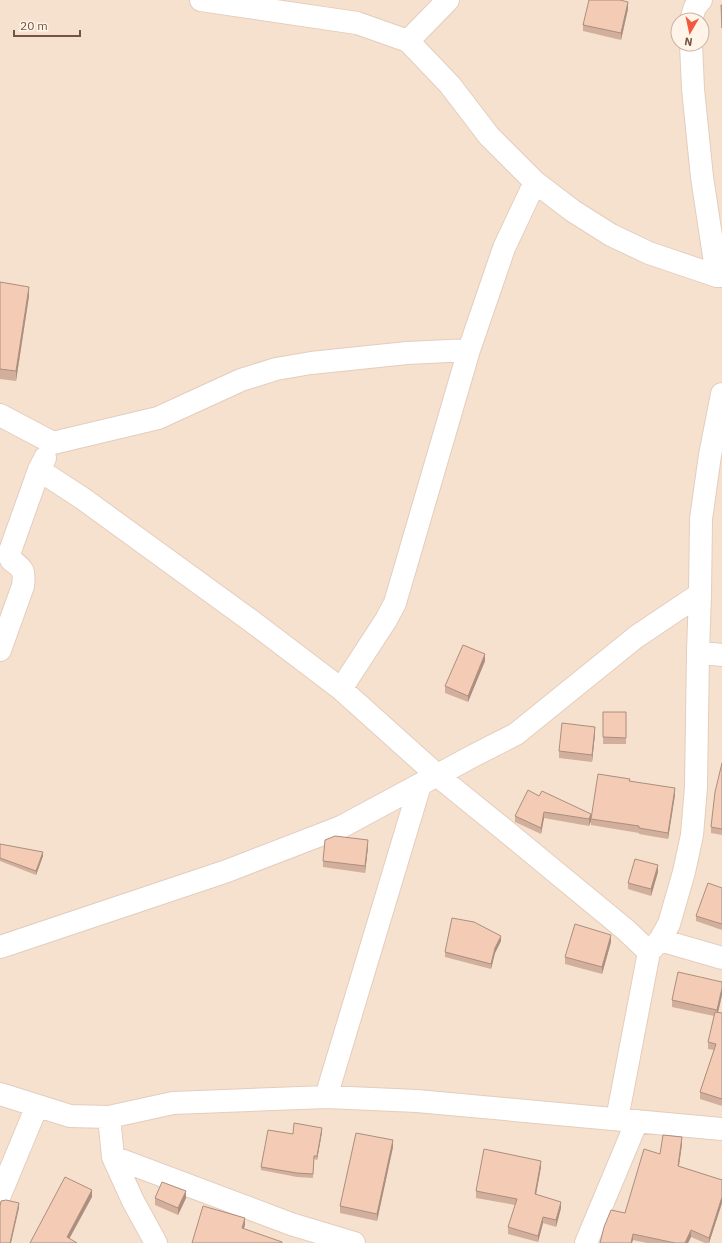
<svg xmlns="http://www.w3.org/2000/svg" width="722" height="1243" font-family="'IBM Plex Sans',sans-serif">
<rect width="100%" height="100%" fill="#fdf0df"/>
<path fill="#f5e1cd" fill-rule="evenodd" d="M0,0H722V1243H0ZM678,20H702V44H678Z"/>
<g fill="none" stroke-linecap="round" stroke-linejoin="round">
<g stroke="#e4cdbe" stroke-width="24">
<path id="street" d="M201,0L357,23L408,41L450,85L489,136L535,182L573,211L611,235L649,253L717,276H722
M691,20L695,7L701,0
M408,41L448,0
M691,44L693,89L702,177L717,276
M0,415L53,443L158,418L241,380L276,369L311,363L407,353L469,350
M39,470L82,498L250,620L341,689L438,776L512,836L626,930L649,952
M0,650L23,586C25,570 23,569 11,560L9,554L39,470L45,458
M698,652L722,655
M341,689L386,620L395,603L469,350L504,248L535,182
M660,940L722,958
M0,947L227,871L341,827L471,757L516,734L636,637L700,594
M0,1094L70,1116L109,1117L173,1103L326,1097L417,1101L722,1129
M326,1097L420,785
M109,1117L113,1157L133,1201L156,1243
M617,1119L649,952L660,940L669,924L684,872L692,835L696,787L698,652L700,594L701,519L710,455L722,394
M113,1157L291,1224L354,1243
M0,1195L37,1106
M586,1243L637,1121"/>
</g>
<use href="#street" stroke="#fff" stroke-width="22"/>
</g>
<path fill="#d2af9c" d="M628,9L621,40L583,31V25Z
M0,282L29,296L16,381L0,379Z
M485,661L468,702L445,693V686Z
M603,712H626V744H603Z
M595,734L592,762L559,758V751Z
M722,763V835L711,833V827Z
M630,781L675,795L668,839L639,834V833L591,825V819Z
M539,796L591,814V821L589,826L544,818L541,834L515,822V816Z
M0,844L43,856L36,875L0,861Z
M368,847L365,873L323,867V861Z
M658,872L651,896L628,889V883Z
M722,888V930L696,921V916Z
M501,941L495,953L491,969L445,957V952Z
M611,942L602,974L565,964V957Z
M722,982V995L718,1012L722,1013V1106L700,1099V1092L714,1050L708,1049V1042L714,1016L672,1007V1000Z
M322,1132L317,1160L314,1159L313,1178L297,1177L261,1170V1167L293,1134Z
M682,1144L679,1166L722,1180V1203L709,1243H705L691,1237L688,1243H647L633,1240L625,1213L660,1154Z
M393,1147L377,1221L340,1213V1206Z
M541,1167L536,1194L561,1208L556,1227L543,1223L538,1242L508,1234V1227L515,1205L476,1198V1191Z
M155,1198H186L178,1215L155,1205Z"/>
<path fill="#ab8e7f" d="M628,2V9L621,40V33Z
M29,287V296L16,381V371Z
M485,654V661L468,702V696Z
M595,727V734L592,762V755Z
M675,788V795L668,839V833Z
M544,812V818L541,834V828Z
M591,814V821L589,826V819Z
M368,840V847L365,873V866Z
M43,852V856L36,875V871Z
M658,865V872L651,896V889Z
M611,935V942L602,974V967Z
M501,936V941L495,953L491,969V964L495,948Z
M722,988V995L717,1017V1010Z
M322,1128V1132L317,1160V1156Z
M682,1137V1144L678,1172V1166Z
M393,1140V1147L377,1221V1214Z
M541,1161V1167L535,1200V1194Z
M92,1190V1197L67,1243V1237Z
M186,1191V1198L178,1215V1208Z
M722,1197V1203L709,1243V1238Z
M561,1202V1208L556,1227V1220Z
M19,1203V1208L11,1243H10Z
M543,1217V1223L538,1242V1236Z
M245,1218V1225L242,1235V1228Z
M691,1230V1237L688,1243H685Z
M633,1234V1240L632,1243H631Z"/>
<path fill="#f4cbb5" stroke="#ab8e7f" d="M589,0H620L628,2L621,33L583,25Z
M721,5H722V28Z
M0,282L29,287L16,371L0,369Z
M463,645L485,654L468,696L445,686Z
M603,712H626V738L603,737Z
M562,723L595,727L592,755L559,751Z
M722,763V829L711,827L715,792Z
M598,774L630,779L629,781L675,788L668,833L639,828V826L591,819Z
M528,790L539,796L542,791L591,814L589,819L544,812L541,828L515,816Z
M335,836L368,840L365,866L323,861L325,840Z
M0,844L43,852L36,871L0,858Z
M635,859L658,865L651,889L628,883Z
M708,883L722,888V924L696,916Z
M452,918L474,922L501,936L495,948L491,964L445,952Z
M575,924L611,935L602,967L565,957Z
M678,972L722,982V988L717,1010L672,1000Z
M715,1012L722,1013V1099L700,1092L716,1044L708,1042Z
M294,1123L322,1128L317,1156H314L313,1174L297,1173L261,1167L268,1130L293,1134Z
M356,1133L393,1140L377,1214L340,1206Z
M663,1135L682,1137L678,1166L722,1180V1197L709,1238L691,1230L685,1243H675L633,1234L631,1243H600L604,1227L611,1210L625,1213L644,1149L660,1154Z
M484,1149L541,1161L535,1194L561,1202L556,1220L543,1217L538,1236L508,1227L517,1199L476,1191Z
M65,1177L92,1190L67,1237L77,1243H30Z
M162,1182L186,1191L178,1208L155,1198Z
M6,1200L19,1203L10,1243H0V1206L1,1201Z
M203,1206L245,1218L242,1228L282,1242V1243H192Z"/>
<g transform="translate(690 32) rotate(189)"><circle r="19" fill="#fff4e7" stroke="#c8b4a7"/>
<path d="M0-3L7 15L0 10L-7 15Z" fill="#ef5a3d"/>
<text y="-6" font-size="11" font-weight="bold" text-anchor="middle" fill="#755446">N</text>
</g>
<path d="M14 30v6h66v-6" fill="none" stroke="#755446" stroke-width="2"/>
<text x="20" y="30" font-size="12" fill="#755446" stroke="#fff4e7" stroke-width="3" paint-order="stroke">20 m</text>
</svg>
